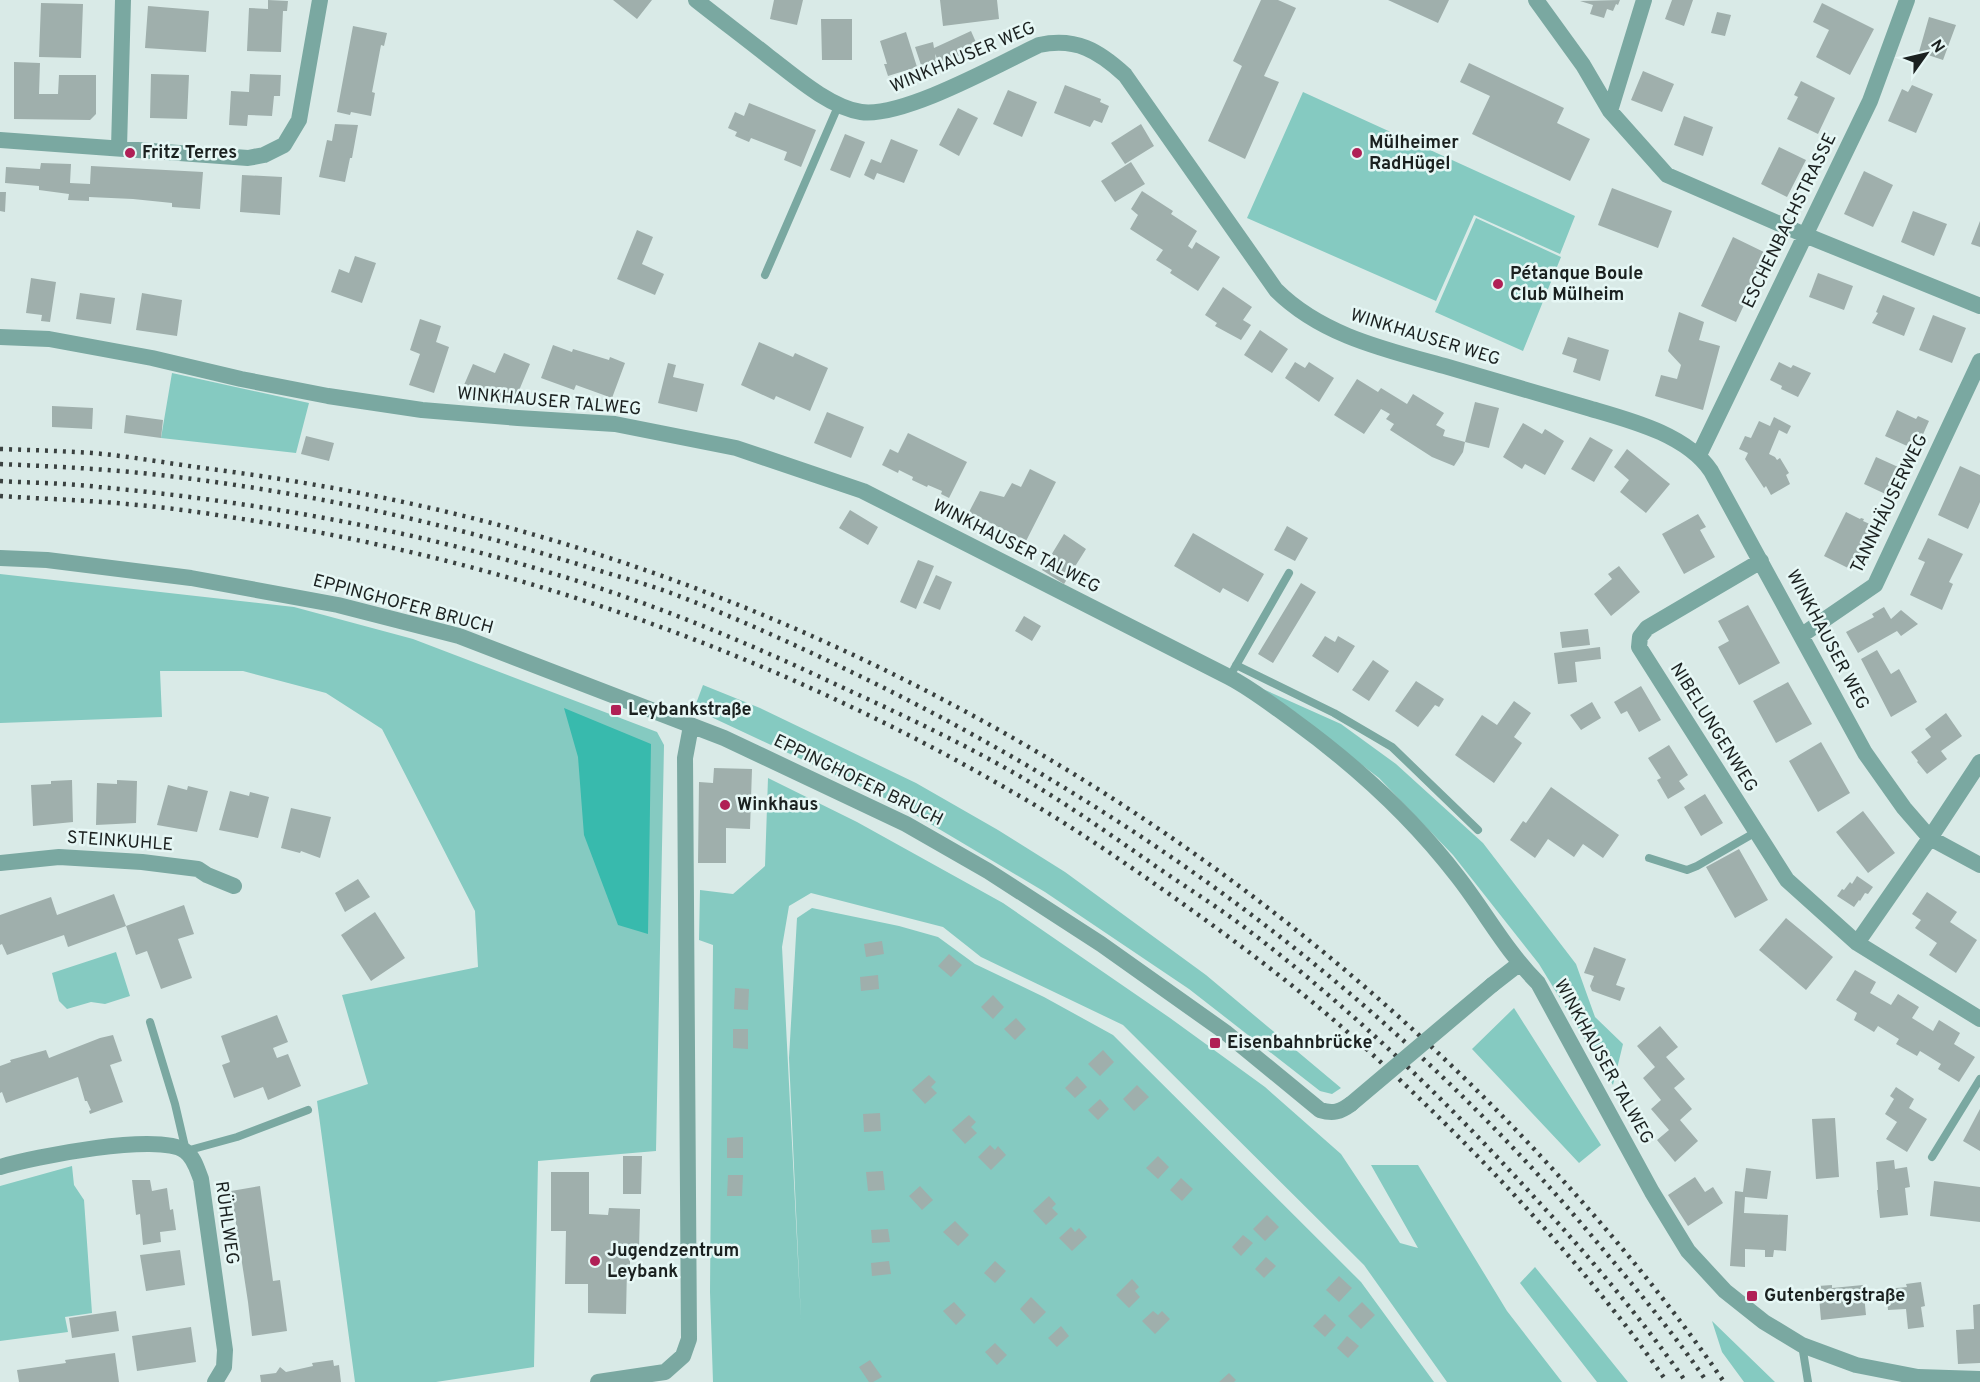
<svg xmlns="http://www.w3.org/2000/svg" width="1980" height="1382" font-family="Overpass,sans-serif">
<rect width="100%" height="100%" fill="#d9eae7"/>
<path fill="#85cac1" d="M1303,92L1575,216L1560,254L1474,215L1436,301L1247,218Z
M1476,218L1561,257L1523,351L1435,312Z
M172,373L309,403L296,453L161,438Z
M0,574L294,607L413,639L657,732L664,745L656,1151L538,1161L534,1367L436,1382H355L317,1101L368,1084L342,995L478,967L475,911L382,729L326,693L243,671H160L162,717L0,723Z
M703,685L760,708L916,783L998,830L1065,872L1206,975L1341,1088L1332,1094L1320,1091L1189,989L1045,892L897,804L694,709Z
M1263,689L1341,724L1396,764L1483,843L1576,964L1595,1017L1623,1044L1613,1085L1539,964L1453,855L1379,778Z
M768,778L857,822L1003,903L1170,1018L1265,1087L1341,1154L1400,1243L1418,1248L1371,1165H1418L1507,1311L1562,1382H1447L1364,1265L1123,1025L981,957L943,927L811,893L789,906L782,947L801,1319L789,1058L797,918L812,908L899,926L938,937L975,964L1044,997L1113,1035L1361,1282L1434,1382H713L710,1292L713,945L699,940L700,890L733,894L765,866Z
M116,952L130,996L105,1004L91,1002L67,1009L59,1001L52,973Z
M1514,1008L1601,1145L1579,1163L1472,1049Z
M72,1166L74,1185L84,1200L92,1313L65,1317L68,1332L0,1341V1186Z
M1535,1267L1628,1382H1597L1520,1283Z
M1712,1321L1775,1382H1744L1722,1352Z"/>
<path fill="#38baad" d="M564,708L651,744L648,934L618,925L584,835L578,757Z"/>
<path fill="#9fafac" d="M268,0L288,1L287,11H283L281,52L247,51L249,8L268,9Z
M613,0H652L637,19Z
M774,0H803L797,25L770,19Z
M940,0H997L999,19L943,26Z
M1261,0H1278L1296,8L1264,76L1279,82L1245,159L1208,141L1242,66L1233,61Z
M1388,0H1449L1438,23Z
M1620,0L1618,5L1616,4L1613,11L1607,9L1604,18L1590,14L1593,5L1580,1Z
M1672,0H1693L1684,26L1665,19Z
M41,3L83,4L81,58L39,57Z
M1822,3L1874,29L1850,75L1816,57L1829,30L1813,22Z
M148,6L209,11L206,52L145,48Z
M1717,12L1731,15L1725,36L1711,33Z
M1929,17L1956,25L1943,60L1919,52Z
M821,19H852V60H822Z
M353,26L387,33L384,46L381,45L372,92L375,93L371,116L351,112L350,115L337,112Z
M971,31L978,47L940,64L935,54L936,62L921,65L915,47L933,42L934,48Z
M906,32L917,67L888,76L884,64H887L880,41Z
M14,62L40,63L39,94H58L59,75H96V114L90,120L14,119Z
M1469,63L1564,108L1557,123L1590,139L1570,181L1472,134L1490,96L1460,82Z
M1643,71L1674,84L1662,112L1631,100Z
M151,74L189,75L187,119L150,118Z
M250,74L281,75L280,96H274L272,116L248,115L247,126L229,125L231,91L249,92Z
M1801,81L1835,98L1818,134L1787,119L1798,97L1794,95Z
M1065,85L1101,99L1100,102L1109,106L1102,123L1094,120L1090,127L1054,113Z
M1912,85L1933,94L1916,133L1888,121L1902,89L1908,92Z
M1008,90L1037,102L1022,137L993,124Z
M749,103L816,130L801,167L784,160L787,152L751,138L749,142L735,136L737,132L728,128L735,112L744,116Z
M958,108L978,118L959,156L939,145Z
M1684,116L1713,127L1703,156L1674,145Z
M335,124L358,125L352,158H350L345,182L319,177L327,140L332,141Z
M1141,124L1154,146L1125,164L1111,143Z
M845,134L865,142L850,178L830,170Z
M891,139L918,150L904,183L877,173L874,180L864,175L871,159L881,163Z
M1779,147L1806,160L1787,197L1761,184Z
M1131,162L1145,184L1115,202L1101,181Z
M41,163L71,164L70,183L90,184L91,166L203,172L200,209L172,207V203L133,199L89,197V201L68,200L69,194L39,190V186L5,183L6,167L40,169Z
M1864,171L1893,185L1873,227L1844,214Z
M242,175L282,177L280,215L240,212Z
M1612,188L1672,211L1658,248L1598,225Z
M1142,191L1173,211L1171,214L1197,231L1188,246L1192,249L1196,242L1220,257L1198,291L1170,273L1172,270L1156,260L1163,250L1130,229L1138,215L1131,209Z
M0,192H6L5,212L0,211Z
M1913,211L1947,224L1934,256L1901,242Z
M1980,221V247L1971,244Z
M637,230L653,237L642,264L664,274L655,295L617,279Z
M1733,237L1768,254L1736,322L1701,306Z
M355,256L376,263L362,303L331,292L339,269L349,273Z
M1818,273L1853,286L1844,310L1809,297Z
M31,278L56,282L50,322L41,321L42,315L26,313Z
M1223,287L1252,307L1243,320L1251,325L1241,340L1215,326L1217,323L1205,315Z
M80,293L115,298L111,324L76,319Z
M142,293L182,300L177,336L136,330Z
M1883,295L1915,308L1904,336L1872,323L1878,313L1876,312Z
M1679,312L1704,322L1699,340L1720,346L1703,410L1655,396L1661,375L1677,379L1681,365L1668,351Z
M1933,315L1966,328L1952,363L1919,350Z
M420,319L441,326L436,342L449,347L434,393L409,385L420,354L410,350Z
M1260,330L1288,349L1272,373L1244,355Z
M1568,337L1609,350L1600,381L1573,372L1577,359L1562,354Z
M759,342L793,357L795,353L828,368L810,411L776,396L774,400L741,385Z
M553,345L572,352L573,349L609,360L610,357L625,363L612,398L576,385L574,390L541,378Z
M504,353L530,364L513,405L464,385L473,364L495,373Z
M1295,362L1305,368L1309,362L1334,378L1319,402L1285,378Z
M1779,362L1791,368L1793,365L1811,373L1798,397L1781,389L1782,386L1770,380Z
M668,363L676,365L673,377L704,384L697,412L658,403Z
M1357,379L1378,392L1381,388L1407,404L1413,394L1444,413L1436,425L1445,430L1443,436L1465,442L1475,402L1499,408L1489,448L1465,442L1463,452L1454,466L1432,457L1390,430L1394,424L1386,419L1390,414L1381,409L1364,434L1334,415Z
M52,406L93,408L92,429L52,427Z
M1897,410L1916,419L1918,416L1929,421L1916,450L1885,436Z
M827,412L864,427L851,458L814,443Z
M126,415L163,420L161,438L124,433Z
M1774,417L1791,426L1787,434L1779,430L1769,454L1775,457L1777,460L1780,458L1789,473L1786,475L1790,484L1771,495L1766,486L1764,488L1745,459L1748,453L1739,449L1745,436L1751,438L1759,421L1770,426Z
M1523,423L1542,434L1545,429L1564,441L1545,475L1525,464L1522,469L1503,457Z
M908,433L967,462L949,498L941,494L942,491L928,485L927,487L912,480L913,477L899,470L898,473L882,465L890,449L898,453Z
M306,436L334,443L329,461L301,454Z
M1590,437L1613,450L1594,482L1571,469Z
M1627,449L1670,484L1646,513L1620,492L1629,480L1614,467Z
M1876,457L1907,471L1894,498L1864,484Z
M1960,466L1980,475V502L1968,529L1938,515Z
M1030,469L1056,482L1023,547L1017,544L1020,538L969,512L980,491L1004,497L1012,483L1021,487Z
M850,510L878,527L868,545L839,528Z
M1846,512L1860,519L1861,518L1864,519L1863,521L1874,526L1865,544L1866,545L1852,570L1824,556Z
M1698,514L1706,527L1700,530L1715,557L1684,574L1662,534Z
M1287,526L1308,538L1295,561L1274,550Z
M1193,533L1264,574L1248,602L1223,588L1220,593L1174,566Z
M1064,534L1086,549L1064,584L1042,570Z
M1928,538L1963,554L1949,582L1953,584L1942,610L1910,595L1925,562L1918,559Z
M918,560L934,566L916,609L900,602Z
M1619,566L1640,592L1611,616L1594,594L1612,579L1608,574Z
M936,575L952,582L940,610L923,603Z
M1301,583L1316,592L1273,663L1258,654Z
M1748,605L1780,663L1739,685L1718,647L1729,641L1718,621Z
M1884,607L1891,619L1901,610L1918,624L1901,636L1897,631L1858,653L1846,632L1874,617L1872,614Z
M1024,616L1041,626L1032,641L1015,631Z
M1588,629L1590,645L1562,648L1560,632Z
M1325,636L1335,642L1338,636L1355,646L1338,673L1312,656Z
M1600,647L1601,659L1575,662L1577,682L1558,684L1554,653Z
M1877,650L1891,674L1899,669L1917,702L1891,717L1861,659Z
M1373,660L1389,671L1369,701L1352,690Z
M1416,681L1444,699L1439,707L1435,705L1418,727L1395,711Z
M1788,682L1812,724L1776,743L1753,701Z
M1641,686L1661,720L1639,732L1627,711L1621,714L1614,702Z
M1514,701L1531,713L1514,737L1522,743L1494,783L1455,755L1482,715L1497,725Z
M1592,702L1601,718L1581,730L1570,715Z
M1946,713L1962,736L1941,751L1947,759L1927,774L1917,762L1918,761L1911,752L1931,737L1925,729Z
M1821,742L1850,793L1818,812L1789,761Z
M1669,745L1688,775L1679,781L1685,789L1668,799L1657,780L1661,778L1648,758Z
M714,768L752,769L750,829L726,828V863H698L699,782L713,783Z
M72,780L73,822L33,826L31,785L51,784V781Z
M117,780L137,781L136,823L96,825L97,783L117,784Z
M168,785L187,790L188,786L208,791L197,832L157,825Z
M1551,787L1619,835L1603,858L1583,844L1574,857L1548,839L1535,858L1510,840L1523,821L1526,823Z
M230,791L249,796L250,792L269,797L258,838L219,830Z
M1705,794L1723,823L1701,836L1684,807Z
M291,808L331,817L320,858L301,851L300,853L281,848Z
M1863,811L1895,853L1868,873L1836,832Z
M1739,849L1768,900L1735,918L1706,867Z
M1857,876L1873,887L1868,894L1865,893L1860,901L1859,900L1854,907L1837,896L1842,889L1844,890L1850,882L1852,884Z
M358,879L370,897L345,912L335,893Z
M1927,892L1957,912L1950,922L1977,940L1956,973L1929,955L1937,943L1915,928L1921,920L1912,914Z
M114,894L126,926L68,947L64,935L7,955L2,944L0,945V915L51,897L57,915Z
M184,905L194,934L178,939L192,978L161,989L147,951L136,955L126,926Z
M375,912L405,958L371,981L341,935Z
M1786,918L1833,957L1806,990L1759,950Z
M882,941L884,954L866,957L864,944Z
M1594,947L1626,959L1616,985L1625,988L1620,1001L1592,991L1590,986L1594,976L1584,973Z
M949,954L962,965L951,977L938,966Z
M1855,970L1876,982L1870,993L1891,1005L1898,994L1919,1007L1912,1018L1933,1031L1939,1020L1960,1033L1954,1044L1975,1057L1959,1082L1938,1069L1941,1064L1920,1051L1917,1056L1896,1044L1899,1039L1878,1026L1874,1032L1854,1020L1857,1013L1836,1000Z
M878,975L879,989L861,991L860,977Z
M735,988L749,989L748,1010L734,1009Z
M993,995L1004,1007L993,1019L981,1007Z
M277,1015L288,1042L273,1048L277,1058L288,1054L301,1086L268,1100L263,1087L234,1098L222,1065L230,1062L221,1036Z
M1016,1018L1026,1029L1015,1040L1004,1029Z
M1660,1026L1678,1047L1666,1057L1685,1079L1674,1088L1692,1109L1680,1120L1698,1141L1675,1162L1657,1140L1669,1130L1651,1109L1661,1100L1643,1078L1655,1067L1637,1046Z
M733,1029H748V1049L733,1048Z
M113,1035L122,1061L110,1065L123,1102L90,1114L89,1111L91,1110L87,1101H85L78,1077L6,1103L2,1092L0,1093V1066L11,1062L10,1060L46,1050L49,1058L100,1038Z
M1103,1050L1114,1062L1100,1076L1088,1064Z
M929,1075L936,1082L931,1087L937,1093L925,1104L912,1090Z
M1077,1076L1087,1087L1075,1098L1065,1088Z
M1137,1085L1149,1097L1134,1111L1123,1099Z
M1896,1087L1914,1099L1909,1108L1927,1119L1907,1152L1886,1139L1897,1122L1885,1114L1894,1099L1890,1096Z
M1100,1099L1109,1109L1098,1120L1088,1110Z
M1980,1109V1151L1963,1141Z
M880,1113L881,1131L864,1132L863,1114Z
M969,1115L976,1122L971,1127L977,1133L965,1144L952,1130Z
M1835,1118L1839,1177L1816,1179L1812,1119Z
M743,1137V1158H727V1138Z
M990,1145L995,1150L998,1146L1006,1155L991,1170L978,1157Z
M623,1156H642L641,1194H623Z
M1158,1156L1169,1167L1158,1179L1146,1168Z
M1894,1160L1895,1169L1907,1167L1910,1187L1905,1188L1908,1215L1880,1218L1877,1190H1878L1876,1162Z
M1746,1168L1771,1171L1767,1199L1745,1197L1744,1213L1788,1215L1786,1251L1774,1250L1773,1257H1765V1250L1745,1249V1267L1730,1266L1735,1191L1743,1192Z
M883,1171L885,1190L868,1191L866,1172Z
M551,1172H589V1214L608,1215L609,1208L640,1209L639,1250L627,1249V1256H630V1268H627L626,1314L588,1313V1284H565L566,1231H551Z
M728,1175H743L742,1196H727Z
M1695,1177L1705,1192L1713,1187L1723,1203L1688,1226L1668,1195Z
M1181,1178L1193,1189L1182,1201L1170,1190Z
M132,1180H150L152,1191L167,1188L170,1210L173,1209L176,1230L160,1232L161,1242L143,1245L140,1214L136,1215Z
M1934,1181L1980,1187V1222L1930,1216Z
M260,1186L273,1281L280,1280L287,1331L252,1336L248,1302L231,1191Z
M920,1186L933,1200L922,1210L909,1196Z
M1049,1196L1056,1204L1052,1208L1058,1214L1046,1225L1033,1211Z
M1267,1215L1279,1227L1265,1241L1253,1229Z
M955,1221L969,1235L958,1246L943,1232Z
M1071,1227L1075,1232L1079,1228L1087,1237L1072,1251L1059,1238Z
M888,1229L890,1242L872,1243L871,1230Z
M1243,1235L1253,1243L1241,1256L1232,1247Z
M180,1250L185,1285L146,1291L140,1255Z
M1266,1257L1276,1266L1264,1278L1255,1269Z
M889,1261L891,1274L872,1276L871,1263Z
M995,1261L1006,1271L995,1283L984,1273Z
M1339,1276L1352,1288L1339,1302L1326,1290Z
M1132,1279L1139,1287L1135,1291L1140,1297L1129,1308L1116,1295Z
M1921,1282L1925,1306L1921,1307L1924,1327L1908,1329L1906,1309L1888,1310L1886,1289L1907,1287L1906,1284Z
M1832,1285V1288L1863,1285L1866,1315L1821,1320L1818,1286Z
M1031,1297L1046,1312L1034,1324L1020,1309Z
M954,1302L966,1315L956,1325L943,1311Z
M1362,1302L1375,1315L1361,1329L1348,1316Z
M1980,1304V1363L1958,1364L1956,1330L1974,1329L1973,1305Z
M116,1311L119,1331L72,1338L69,1318Z
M1153,1311L1158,1315L1162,1311L1170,1319L1155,1334L1142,1321Z
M1325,1314L1336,1325L1325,1337L1313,1326Z
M1061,1326L1069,1336L1057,1347L1048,1338Z
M191,1327L196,1362L137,1371L132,1336Z
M1347,1336L1359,1346L1348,1358L1337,1348Z
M995,1343L1007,1355L997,1365L985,1352Z
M115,1353L119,1382H19L17,1370L66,1363L65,1360Z
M333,1360L334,1366L339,1365L341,1382H261L260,1375L276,1373L280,1367L286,1372L313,1366L312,1363Z
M870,1360L882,1377L873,1382H869L859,1367Z
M1229,1373L1236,1380L1234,1382H1219Z"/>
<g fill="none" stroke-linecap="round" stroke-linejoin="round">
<path stroke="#7aa8a1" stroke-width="8" d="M765,275L839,104
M1236,665L1334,713L1392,747L1478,830
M1234,669L1289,573
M1649,858L1687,870L1697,866L1756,832
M150,1022L175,1104L186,1151L237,1137L308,1110
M1932,1157L1980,1079
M1802,1345L1808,1382"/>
<path stroke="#7aa8a1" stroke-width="16" d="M696,0C720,19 744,37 768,56C793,75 829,107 861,112C903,118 999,64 1039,45C1076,37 1099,51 1125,75L1276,290C1322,336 1387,350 1448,367C1495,381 1541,394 1588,408C1629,420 1686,434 1711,471L1865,753L1904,808L1930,838L1980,865
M1536,0L1583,65L1610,111L1667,175L1805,235L1980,306
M1610,111L1644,0
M0,140L248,158L264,155L284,145L299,120L320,0
M119,148L123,0
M0,337L49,339L152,358L241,379L328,396L422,410L518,418L615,424L736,448L863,491L1229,677C1252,689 1272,705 1293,720C1355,765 1412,817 1458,877C1486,913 1506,951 1538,983L1652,1192L1688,1251L1725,1291L1764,1322L1802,1345L1856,1365L1918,1377L1980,1379
M1699,455L1870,101L1907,0
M0,558L47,560L191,578L338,605L459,636L724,738L906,824L988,871L1101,944L1225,1032L1320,1110C1333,1114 1340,1112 1351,1104
M1761,561L1647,628L1640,637L1639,647L1787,880L1857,943L1980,1019
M1802,635L1875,585L1980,361
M0,863L59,857L142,862L198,869L207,875L234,886
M1857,943L1930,838L1980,762
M1492,985L1519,964
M0,1167C33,1157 159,1132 185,1151C194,1157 197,1169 201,1179L225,1350L224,1367L215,1382
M598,1382L665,1372L683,1356L689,1339L685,758L691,726"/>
<path stroke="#3a4140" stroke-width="4.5" stroke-dasharray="3 6" stroke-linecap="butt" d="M0,449C31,450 61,451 92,453C129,456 166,463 203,468C321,483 438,506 552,540C936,654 1289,879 1558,1175C1618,1241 1674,1309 1724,1382
M0,464C44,466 87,468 131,472C284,487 437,520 584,566C613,575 643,583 671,593C740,619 807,650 874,683C1151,820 1403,1008 1601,1247C1638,1291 1675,1335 1707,1382
M0,481C33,483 66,483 99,487C249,501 404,528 548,572C647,601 742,640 835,684C898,713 961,742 1021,777C1067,804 1111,835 1154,865C1184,886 1215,905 1244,927C1350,1007 1446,1100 1535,1198C1589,1256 1640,1317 1686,1382
M0,496C42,499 85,500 127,504C176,508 225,516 273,524C535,569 787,660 1016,794C1070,825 1121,860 1172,896C1231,938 1289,981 1343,1028C1440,1114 1534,1210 1614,1311C1633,1334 1650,1358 1667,1382"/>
<path stroke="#7aa8a1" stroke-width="16" d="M1351,1104L1492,985"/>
</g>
<g fill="#b02056" stroke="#e6f7f5" stroke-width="2">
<circle cx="130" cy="153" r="6"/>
<circle cx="1357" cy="153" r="6"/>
<circle cx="1498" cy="284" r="6"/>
<rect x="610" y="704" width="12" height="12" rx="3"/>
<circle cx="725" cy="805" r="6"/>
<rect x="1209" y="1037" width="12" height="12" rx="3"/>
<circle cx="595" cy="1261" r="6"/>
<rect x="1746" y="1290" width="12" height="12" rx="3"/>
</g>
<g text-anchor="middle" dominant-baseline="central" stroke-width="5" stroke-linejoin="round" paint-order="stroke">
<g font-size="18" fill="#1b2120" stroke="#e6f7f5">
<text transform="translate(963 58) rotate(-23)">WINKHAUSER WEG</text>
<text transform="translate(1790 221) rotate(-64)">ESCHENBACHSTRASSE</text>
<text transform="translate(1425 338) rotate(17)">WINKHAUSER WEG</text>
<text transform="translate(549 402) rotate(5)">WINKHAUSER TALWEG</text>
<text transform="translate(1890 504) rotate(-64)">TANNHÄUSERWEG</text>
<text transform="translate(1016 547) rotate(27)">WINKHAUSER TALWEG</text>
<text transform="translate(403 605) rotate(15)">EPPINGHOFER BRUCH</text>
<text transform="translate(1827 640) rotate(62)">WINKHAUSER WEG</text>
<text transform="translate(1713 728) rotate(58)">NIBELUNGENWEG</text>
<text transform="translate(858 781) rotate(26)">EPPINGHOFER BRUCH</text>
<text transform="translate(120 842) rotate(4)">STEINKUHLE</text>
<text transform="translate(1603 1062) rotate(61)">WINKHAUSER TALWEG</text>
<text transform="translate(226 1223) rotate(82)">RÜHLWEG</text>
</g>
<g font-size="18" font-weight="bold" fill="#1b2120" stroke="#e6f7f5" text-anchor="start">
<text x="1369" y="143">Mülheimer<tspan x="1369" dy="21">RadHügel</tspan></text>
<text x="142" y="153">Fritz Terres</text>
<text x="1510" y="274">Pétanque Boule<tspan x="1510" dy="21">Club Mülheim</tspan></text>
<text x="628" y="710">Leybankstraße</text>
<text x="737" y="805">Winkhaus</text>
<text x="1227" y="1043">Eisenbahnbrücke</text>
<text x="607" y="1251">Jugendzentrum<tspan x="607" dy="21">Leybank</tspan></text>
<text x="1764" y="1296">Gutenbergstraße</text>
</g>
</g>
<g transform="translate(1926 54) rotate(56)" stroke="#e6f7f5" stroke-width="4.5" paint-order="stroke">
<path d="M0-4.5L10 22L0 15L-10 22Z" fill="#1b2120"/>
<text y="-9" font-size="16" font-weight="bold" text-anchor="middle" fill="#1b2120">N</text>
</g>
</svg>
